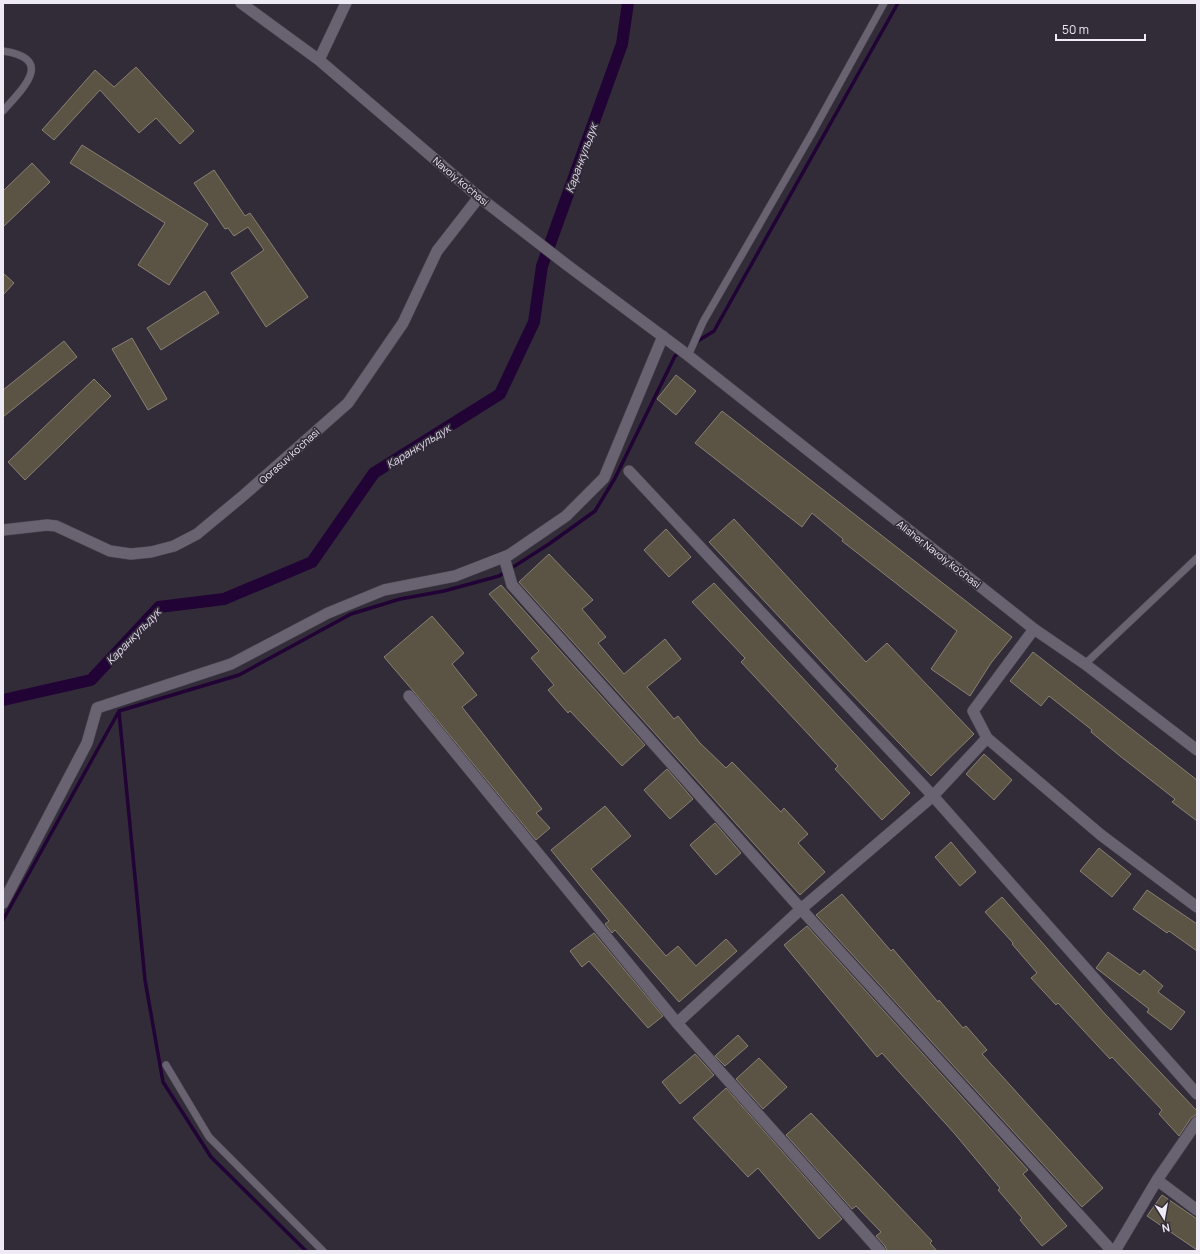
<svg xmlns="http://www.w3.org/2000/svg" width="1200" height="1254" font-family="Manrope,sans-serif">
<rect width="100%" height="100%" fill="#322c39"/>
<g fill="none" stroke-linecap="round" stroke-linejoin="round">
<path stroke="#210335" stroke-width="3.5" d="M696,342L714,331L898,3
M119,712L145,980L163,1082L211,1157L306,1251
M3,920L119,711L239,675L351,614L400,599L444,591L499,576L549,544L595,511L615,478L675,356L681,352"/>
<path stroke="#210335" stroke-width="12" d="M3,700L91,680L159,607L224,599L312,562L374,473L500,394L534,322L542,266L622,44L628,3"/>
</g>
<path fill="#5b5445" stroke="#888071" d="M136,67L194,131L180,144L156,118L139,133L100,90L54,140L42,130L95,70L114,87Z
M82,145L208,224L169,285L138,265L165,223L70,163Z
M32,163L50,182L3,227V191Z
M214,170L245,216L250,213L308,297L266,327L231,273L264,250L248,227L234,236L228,228L225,229L194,183Z
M3,273L14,283L3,295Z
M205,291L219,313L161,350L147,328Z
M132,338L167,399L148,410L112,349Z
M64,341L77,357L3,417V390Z
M676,375L696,391L676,415L657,399Z
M94,379L111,396L25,480L8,462Z
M722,411L1012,637L991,663L970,696L931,669L957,631L842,541L843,539L812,513L802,527L695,443Z
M734,519L866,662L887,643L974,734L931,776L841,683L709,542Z
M666,529L691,557L669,577L644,550Z
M549,554L593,600L582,609L606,637L598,643L624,674L665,639L681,659L647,687L674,719L678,716L700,743L726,768L732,762L781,812L784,808L808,834L798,843L825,872L800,895L519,582Z
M714,583L910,793L882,820L835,769L838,766L741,662L745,658L692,602Z
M501,585L645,745L622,766L570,711L568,713L548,690L554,685L531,658L539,651L489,594Z
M432,616L464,653L452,664L477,695L462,707L542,809L536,813L550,828L536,840L414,692L384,657Z
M1033,652L1197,780V821L1172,802L1175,799L1120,756L1091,732L1092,730L1049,696L1041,706L1010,681Z
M984,754L1012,780L994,800L966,774Z
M667,769L693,799L670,819L644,790Z
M605,806L631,836L591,869L666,956L678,946L696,966L726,939L737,951L679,1002L615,930L612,933L605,924L609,921L551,850Z
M715,823L741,853L716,875L690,845Z
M951,842L976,872L960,886L935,857Z
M1099,848L1131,874L1112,897L1080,871Z
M1147,890L1197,924V951L1169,931L1167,933L1133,909Z
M842,894L891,951L893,949L938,1002L939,1000L963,1028L966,1026L987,1050L982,1054L1103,1188L1082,1207L818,917L816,915Z
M1002,897L1105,1014L1197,1111V1114L1191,1118L1179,1136L1159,1114L1162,1110L1112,1057L1110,1059L1058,1003L1056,1005L1031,978L1037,973L1012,944L1013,943L985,912Z
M807,926L1028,1170L1023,1174L1067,1226L1042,1246L1020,1220L1022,1218L998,1190L1000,1188L954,1133L882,1053L877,1057L784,945Z
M594,933L663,1016L648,1028L589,961L582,967L570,951Z
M1108,952L1140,975L1144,970L1163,986L1158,992L1185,1012L1171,1030L1147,1012L1149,1009L1096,968Z
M738,1035L748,1046L725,1066L715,1056Z
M695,1054L714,1075L680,1104L662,1082Z
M759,1058L787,1087L763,1109L736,1079Z
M726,1088L842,1219L819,1239L758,1168L748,1177L693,1118Z
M811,1113L932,1241L930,1243L937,1251H887L885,1246L876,1236L881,1232L856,1206L852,1209L786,1135Z
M1162,1195L1197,1219V1250L1147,1216Z"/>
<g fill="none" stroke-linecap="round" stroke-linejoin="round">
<g stroke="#4d4853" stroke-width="8">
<path id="service" d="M3,51C56,59 22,89 3,111
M688,356L703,322L811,135L884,3
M1085,664L1197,558
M166,1065L209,1137L323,1251"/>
</g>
<g stroke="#4d4853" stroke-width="12">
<path id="minor" d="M241,3L319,60L479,197L567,265L685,353L1034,629L1085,664L1197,750
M319,60L346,3
M629,471L933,796L1197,1094
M3,530L47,525L56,526L110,551L131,554L151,552L174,546L197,534L244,495L348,403L403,323L437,251L479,197
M504,557L512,585L801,909L1112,1251
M1034,629L973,711L987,738L1101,835L1197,907
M409,696L677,1023L880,1251
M3,903L87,743L97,708L231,664L328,613L384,590L455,576L509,555L566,516L604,478L663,336
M677,1023L801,909L933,796L987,738
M1157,1180L1197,1210
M1115,1251L1157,1180L1197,1122"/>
</g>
<use href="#service" stroke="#696271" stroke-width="7"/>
<use href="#minor" stroke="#696271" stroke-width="11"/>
</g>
<g text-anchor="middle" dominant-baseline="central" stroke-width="3.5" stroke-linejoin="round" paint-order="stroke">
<g font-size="10" fill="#efebf4" stroke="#322c39">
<text transform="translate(461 181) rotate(40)">Navoiy ko'chasi</text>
<text transform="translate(289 456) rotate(-42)">Qorasuv ko'chasi</text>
<text transform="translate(939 554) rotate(38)">Alisher Navoiy ko'chasi</text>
</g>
<g font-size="11" font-style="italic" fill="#e5dbf0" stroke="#322c39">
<text transform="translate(581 158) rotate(-70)">Каранкульдук</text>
<text transform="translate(418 446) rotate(-32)">Каранкульдук</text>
<text transform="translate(133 636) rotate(-46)">Каранкульдук</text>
</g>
</g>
<rect width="1200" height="1254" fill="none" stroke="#efebf4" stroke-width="8"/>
<g transform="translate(1164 1218) rotate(169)" stroke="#322c39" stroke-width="3" paint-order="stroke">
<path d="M0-3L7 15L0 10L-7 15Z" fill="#efebf4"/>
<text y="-6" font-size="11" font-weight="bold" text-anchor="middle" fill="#efebf4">N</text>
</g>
<path d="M1056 34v6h89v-6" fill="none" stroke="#efebf4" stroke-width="2"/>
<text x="1062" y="34" font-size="12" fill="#efebf4" stroke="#322c39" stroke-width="3" paint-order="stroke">50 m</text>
</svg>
